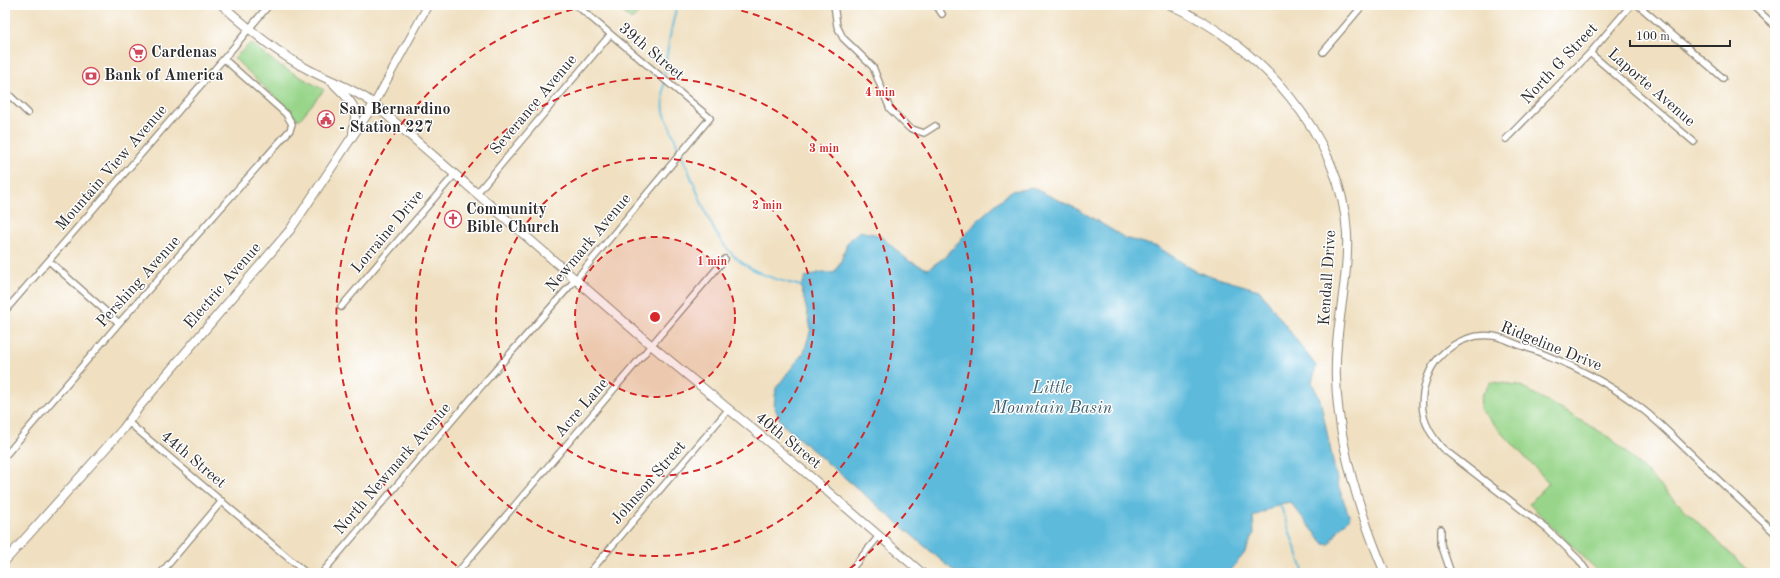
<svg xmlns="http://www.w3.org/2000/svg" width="1780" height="578" font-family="'Old Standard TT',serif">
<rect width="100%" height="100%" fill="#fff"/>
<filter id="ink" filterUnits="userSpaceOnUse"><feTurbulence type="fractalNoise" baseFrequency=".025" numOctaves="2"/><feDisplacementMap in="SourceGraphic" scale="8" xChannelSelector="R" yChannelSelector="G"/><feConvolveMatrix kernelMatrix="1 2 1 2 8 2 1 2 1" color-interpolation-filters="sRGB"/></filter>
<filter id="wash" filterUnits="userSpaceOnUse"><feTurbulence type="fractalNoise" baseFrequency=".012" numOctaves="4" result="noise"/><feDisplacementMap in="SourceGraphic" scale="16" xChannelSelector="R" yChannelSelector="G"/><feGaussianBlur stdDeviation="0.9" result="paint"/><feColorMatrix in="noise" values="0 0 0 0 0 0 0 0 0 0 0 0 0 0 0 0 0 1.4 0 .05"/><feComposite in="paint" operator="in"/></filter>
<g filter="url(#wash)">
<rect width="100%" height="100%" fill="#f0e0c1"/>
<path fill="#98d58a" stroke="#62805a" d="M629,5H645L632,20L623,13Z
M251,43L277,64L324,90L299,120L234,58Z
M1491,382L1519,385L1611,438L1747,570V573H1600L1529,504L1549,483L1480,409L1481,396Z"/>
<path fill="#5dbadb" stroke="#447283" d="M1033,188L1079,210L1125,238L1158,247L1197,272L1259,290L1316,366L1312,383L1320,399L1338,485L1350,518L1339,529L1329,545L1324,544L1290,502L1280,504L1253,517L1254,534L1244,554L1228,573H956L782,424L774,406L776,388L804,352L811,329L801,286L806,277L822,272L834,273L841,261L847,243L859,231L879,235L909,261L928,269L945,257L981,217L1011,191Z"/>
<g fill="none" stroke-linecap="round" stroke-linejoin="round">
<path stroke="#5dbadb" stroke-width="2" d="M677,5C669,36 661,80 664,112C672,134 682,155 691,177C703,204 712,236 735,257C754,274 777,280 801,286
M1280,504L1304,573"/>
</g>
</g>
<g filter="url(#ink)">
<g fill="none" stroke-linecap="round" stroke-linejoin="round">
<g stroke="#8e8676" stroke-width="8">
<path id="minor" d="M834,5L837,26L843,38L873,67L890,109L909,128L924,133L935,126
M936,5L942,14
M1638,5L1723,78
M1752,5L1775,26
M1323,52L1363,5
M1590,53L1694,142
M5,91L28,113
M1506,139L1590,53L1631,5
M477,193L610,35
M49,261L119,323
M341,307L455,174
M5,311L233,48L269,5
M128,422L306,573
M5,456L119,323L290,130L292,124L286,114L224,59
M1441,529V544L1451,573
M161,573L222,501
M322,573L485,382L576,279L710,118L576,5
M457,573L725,259
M589,573L728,410
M848,573L879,536
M1588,573L1579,560L1547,529L1442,448C1423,426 1417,407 1427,378C1436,352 1464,332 1493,336C1502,337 1513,343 1522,346C1565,361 1606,380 1642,409C1658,421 1672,436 1687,450C1716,478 1746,506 1775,533"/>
</g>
<g stroke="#8e8676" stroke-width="9">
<path id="tertiary" d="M374,104L428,5"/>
</g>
<g stroke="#8e8676" stroke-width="10">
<path id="secondary" d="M222,5C250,30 278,54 311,71C332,82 355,89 374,104L652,346L805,472L922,573
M1170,5C1257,42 1343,136 1347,234C1349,282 1334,330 1336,378C1338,445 1359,511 1385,573
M334,84C352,103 359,105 353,132
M5,561L123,429L139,407L290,230L374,104"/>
</g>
<use href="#minor" stroke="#fff" stroke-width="5.5"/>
<use href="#tertiary" stroke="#fff" stroke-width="7"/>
<use href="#secondary" stroke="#fff" stroke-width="8"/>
</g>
</g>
<circle cx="655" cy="317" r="80" fill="#d62828" fill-opacity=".12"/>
<g fill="none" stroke="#d62828" stroke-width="2" stroke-dasharray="7 5">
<circle cx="655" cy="317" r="80"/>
<circle cx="655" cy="317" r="159"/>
<circle cx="655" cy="317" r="239"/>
<path d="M466 573A318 318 0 0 1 592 5M718 5A318 318 0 0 1 844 573"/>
</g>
<defs>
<g id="supermarket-ring" transform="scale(0.9)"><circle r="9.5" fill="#fff" stroke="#d1495b" stroke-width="1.5"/><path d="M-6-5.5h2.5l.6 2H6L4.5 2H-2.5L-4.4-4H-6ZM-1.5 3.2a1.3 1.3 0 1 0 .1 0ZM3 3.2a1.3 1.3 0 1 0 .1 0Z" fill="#d1495b"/></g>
<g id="bank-ring" transform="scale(0.9)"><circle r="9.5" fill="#fff" stroke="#d1495b" stroke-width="1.5"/><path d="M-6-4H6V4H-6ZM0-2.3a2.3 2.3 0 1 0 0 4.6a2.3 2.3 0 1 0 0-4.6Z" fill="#d1495b"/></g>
<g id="civic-ring" transform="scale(0.9)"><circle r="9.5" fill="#fff" stroke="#d1495b" stroke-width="1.5"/><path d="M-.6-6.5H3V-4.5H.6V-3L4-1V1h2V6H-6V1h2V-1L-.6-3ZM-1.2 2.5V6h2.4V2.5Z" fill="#d1495b"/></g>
<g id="church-ring" transform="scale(0.9)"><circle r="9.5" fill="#fff" stroke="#d1495b" stroke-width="1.5"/><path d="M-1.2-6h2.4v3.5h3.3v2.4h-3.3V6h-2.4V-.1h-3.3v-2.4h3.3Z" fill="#d1495b"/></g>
</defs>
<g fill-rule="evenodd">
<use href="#supermarket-ring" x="138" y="53"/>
<use href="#bank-ring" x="91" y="76"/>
<use href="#civic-ring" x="326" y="119"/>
<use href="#church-ring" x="453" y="219"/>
</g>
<g text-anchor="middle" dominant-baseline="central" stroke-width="3" stroke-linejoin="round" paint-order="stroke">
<g font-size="16" fill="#2b2b2b" stroke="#fff">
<text transform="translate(651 52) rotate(40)">39th Street</text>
<text transform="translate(1560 64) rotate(-47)">North G Street</text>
<text transform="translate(1651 88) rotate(41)">Laporte Avenue</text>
<text transform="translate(534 105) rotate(-50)">Severance Avenue</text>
<text transform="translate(112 168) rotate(-49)">Mountain View Avenue</text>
<text transform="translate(388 232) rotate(-50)">Lorraine Drive</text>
<text transform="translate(589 243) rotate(-50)">Newmark Avenue</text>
<text transform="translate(1328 278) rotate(-86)">Kendall Drive</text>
<text transform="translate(139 282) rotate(-48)">Pershing Avenue</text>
<text transform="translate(223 286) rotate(-49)">Electric Avenue</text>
<text transform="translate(1551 347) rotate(22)">Ridgeline Drive</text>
<text transform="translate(582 408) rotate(-49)">Acre Lane</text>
<text transform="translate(788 441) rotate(39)">40th Street</text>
<text transform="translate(193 460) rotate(40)">44th Street</text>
<text transform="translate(393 469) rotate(-49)">North Newmark Avenue</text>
<text transform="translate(649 483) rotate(-49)">Johnson Street</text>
</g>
<g font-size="16" font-weight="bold" fill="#2b2b2b" stroke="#fff" text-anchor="start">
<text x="151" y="53">Cardenas</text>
<text x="104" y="76">Bank of America</text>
<text x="339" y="110">San Bernardino<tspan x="339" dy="18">- Station 227</tspan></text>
<text x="466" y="210">Community<tspan x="466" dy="18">Bible Church</tspan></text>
</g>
<g font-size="17" font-style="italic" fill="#3c5d69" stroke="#fff">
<text x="1052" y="388">Little<tspan x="1052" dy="20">Mountain Basin</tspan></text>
</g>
</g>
<circle cx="655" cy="317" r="6" fill="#d62828" stroke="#fff" stroke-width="2"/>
<g font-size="12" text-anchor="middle" font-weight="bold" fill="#d62828" stroke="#fff" stroke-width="3" stroke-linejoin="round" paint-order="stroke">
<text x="880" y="96">4 min</text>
<text x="824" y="152">3 min</text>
<text x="767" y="209">2 min</text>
<text x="712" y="265">1 min</text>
</g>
<rect width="1780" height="578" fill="none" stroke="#fff" stroke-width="20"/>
<path d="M1630 40v6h100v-6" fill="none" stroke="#2b2b2b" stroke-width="2"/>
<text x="1636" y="40" font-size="12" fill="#2b2b2b" stroke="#ffffff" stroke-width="3" paint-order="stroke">100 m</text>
</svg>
